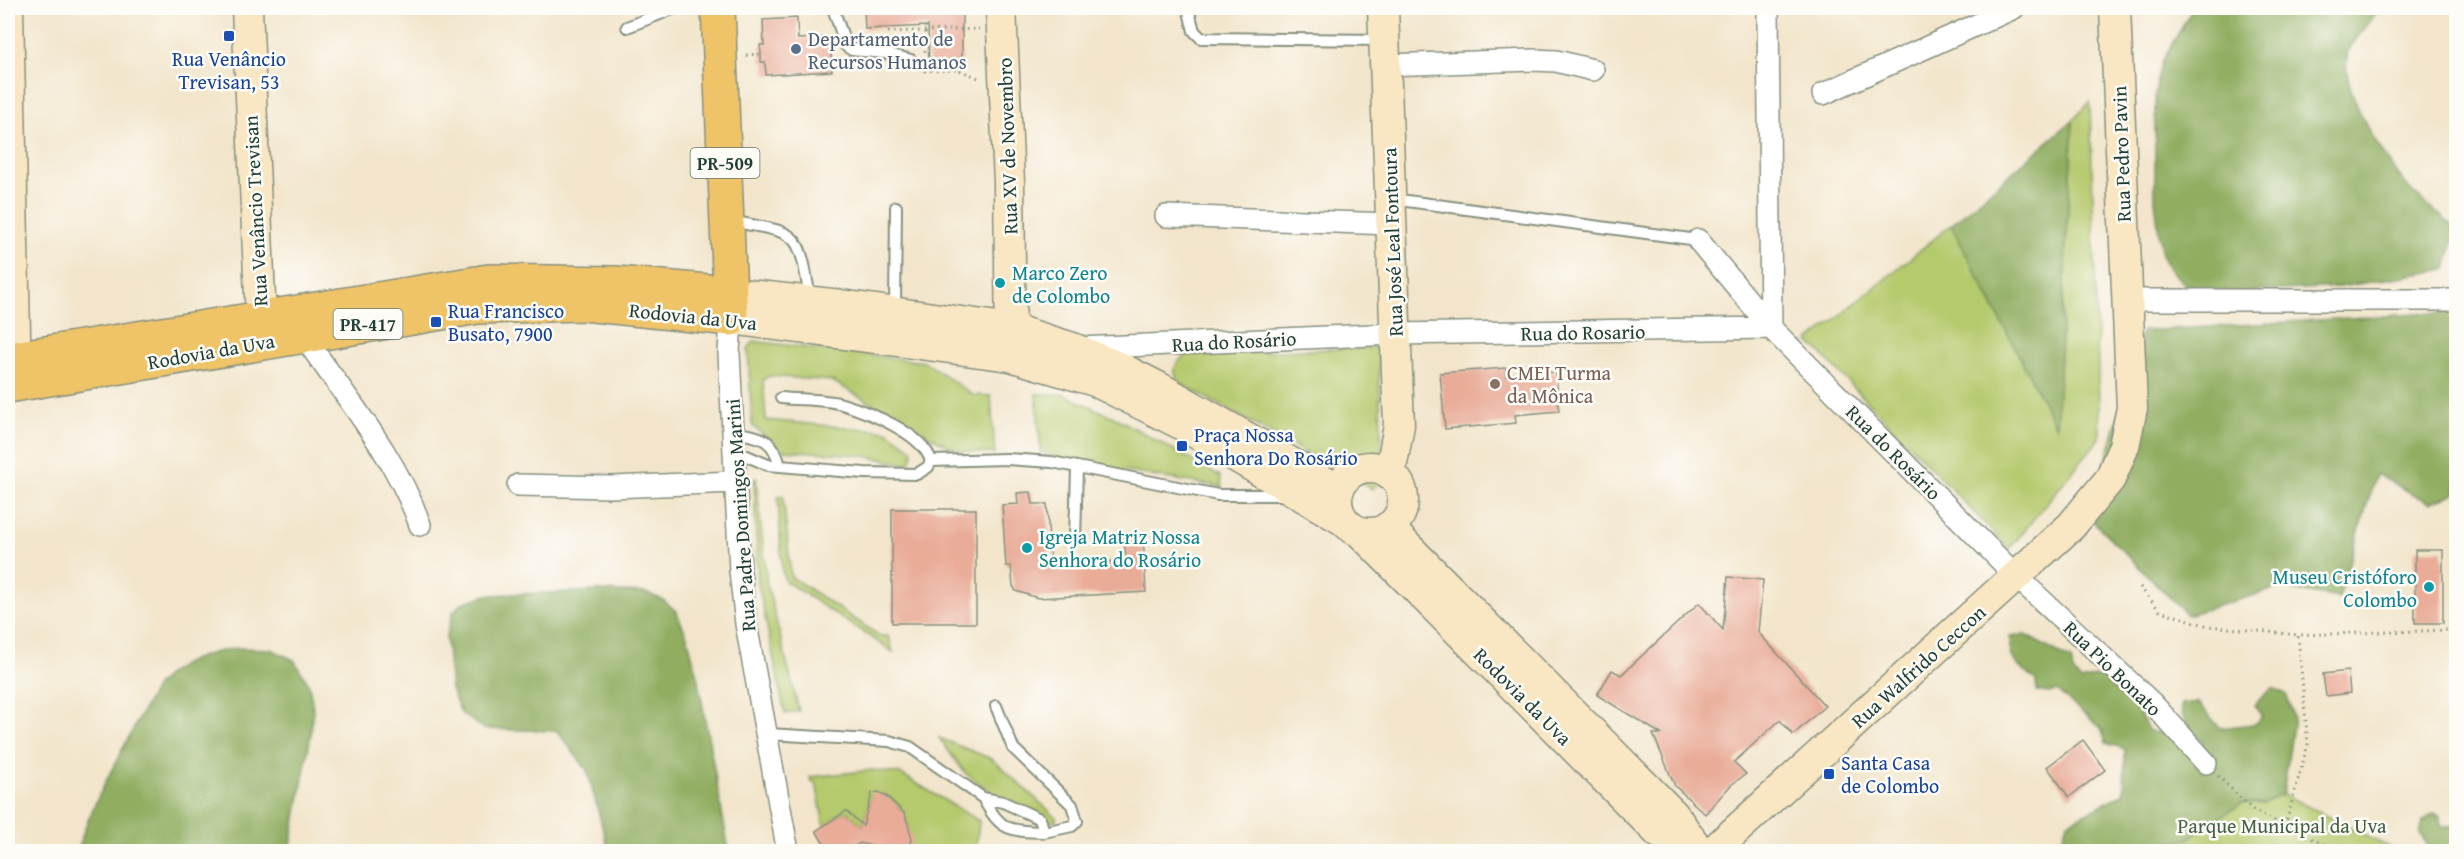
<svg xmlns="http://www.w3.org/2000/svg" width="2464" height="859" font-family="'Gentium Book Plus',serif">
<rect width="100%" height="100%" fill="#fdfcf7"/>
<filter id="ink" filterUnits="userSpaceOnUse"><feTurbulence type="fractalNoise" baseFrequency=".0167" numOctaves="2"/><feDisplacementMap in="SourceGraphic" scale="12" xChannelSelector="R" yChannelSelector="G"/><feConvolveMatrix kernelMatrix="1 2 1 2 8 2 1 2 1" color-interpolation-filters="sRGB"/></filter>
<filter id="wash" filterUnits="userSpaceOnUse"><feTurbulence type="fractalNoise" baseFrequency=".008" numOctaves="4" result="noise"/><feDisplacementMap in="SourceGraphic" scale="24" xChannelSelector="R" yChannelSelector="G"/><feGaussianBlur stdDeviation="1.35" result="paint"/><feColorMatrix in="noise" values="0 0 0 0 0 0 0 0 0 0 0 0 0 0 0 0 0 1.4 0 .05"/><feComposite in="paint" operator="in"/></filter>
<g filter="url(#wash)">
<rect width="100%" height="100%" fill="#f2e5cb"/>
<path fill="#b5c96d" stroke="#6a8350" stroke-width="1.5" d="M2090,102L2100,438L2009,549L1809,341L1951,225L2056,426L2073,120Z
M753,341L925,362L973,395L991,396L995,454L964,451L950,447L832,381L769,376L763,380L766,420L887,431L912,449L913,454L910,463L904,464L861,455L781,450L752,425L748,350Z
M1378,347L1383,479L1372,489L1181,384C1171,371 1173,364 1186,355Z
M1036,394H1063L1118,419L1220,476L1222,487L1079,464L1041,453Z
M756,478L767,584L799,711L785,714L758,583L754,480Z
M783,495L791,577L880,636H888L893,652L785,581L782,570L778,497Z
M939,738L992,759L1056,817V821L1051,822L988,790L965,773Z
M873,770L901,774L979,821L976,851H909C915,830 899,789 872,794L863,826L846,811L824,826L816,782L811,781L810,777Z
M2283,794L2396,851L2141,852L2156,844L2188,839L2242,803L2262,804Z
M860,843L895,851L846,852Z"/>
<path fill="#90ad60" stroke="#58754a" stroke-width="1.5" d="M2193,8H2380C2373,21 2352,41 2348,52C2337,88 2387,164 2411,190C2424,204 2441,216 2456,228L2446,269L2340,287L2229,293L2186,285L2169,269L2161,251L2155,200V94L2161,63Z
M2073,120L2056,427L1951,225Z
M2448,312L2456,333V493L2430,503L2376,474L2339,598L2279,588L2187,615L2090,518L2142,331Z
M599,591L646,593L663,600L676,611L687,636L697,675L729,851H609L587,770L557,731L484,729L461,713L451,689L446,637L453,612L462,603L487,595Z
M2025,635L2071,660L2073,672L2081,681L2095,677H2110L2134,703L2149,731L2171,734L2199,747L2204,742C2192,732 2180,720 2181,704L2198,702L2220,728L2255,724L2262,717L2254,705L2273,688L2286,694L2294,718L2283,794L2262,804L2242,803L2188,839L2156,844L2141,851H2058L2067,823L2124,793L2125,749L2106,743L2101,728L2057,691L2048,693L2037,691L2036,680C2019,668 2008,661 2010,637Z
M236,648L271,649L294,660L309,685L313,708L311,734L290,851H79C79,825 140,717 156,686C179,661 203,654 236,648Z
M2434,813L2441,817V826H2456V851H2432L2420,834L2423,821Z
M1157,840L1174,843L1182,851H1131L1139,843Z"/>
<g id="blocks">
<path fill="#e9ac98" d="M864,8H962V68L929,69L928,26L865,29Z
M797,18L798,39L830,37L832,71L766,75L765,62H761V54L760,45H764L763,20Z
M1506,368V376L1556,372L1559,411L1515,415L1516,423L1445,429L1440,373Z
M1031,492L1033,504H1047L1050,564L1126,561L1124,536L1143,535L1146,592L1038,598L1016,591L1013,586L1011,566H1006L1002,505L1018,504L1017,493Z
M892,509H976V623H892Z
M2415,550H2443V623H2415Z
M1728,577L1763,580L1758,632L1825,706L1793,735L1780,720L1734,762L1746,774L1731,785L1705,814L1675,786L1653,734H1661L1597,695L1612,670L1621,675L1699,603L1723,630Z
M2348,671L2350,693L2326,696L2323,674Z
M2083,740L2105,770L2069,797L2047,767Z
M879,792L890,799L905,814L912,839L909,852H895L860,843L846,852H829L816,831L846,811L863,826L872,793Z"/>
</g>
</g>
<g filter="url(#ink)">
<use href="#blocks" fill-opacity="0" stroke="#889180" stroke-width="1.5"/>
<g fill="none" stroke-linecap="round" stroke-linejoin="round">
<g stroke="#889180" stroke-width="14">
<path id="lane" d="M833,8L846,46L852,50L885,53L911,60
M1188,8L1194,31L1201,38L1384,40
M627,27L675,8
M1392,199L1698,240
M730,221C799,234 799,227 810,300
M895,310L896,207
M732,432C759,437 773,436 780,466
M733,450L768,465L864,473L917,474L928,467L931,461C923,433 868,412 842,404C824,399 800,400 781,398
M931,461L1007,459L1052,462L1218,495H1284
M1075,539L1077,468
M996,706L1013,748L1072,805L1077,821L1072,826L1044,832
M768,734L889,741L910,747L983,798L1003,802L1040,819L1044,832C1008,831 1000,830 983,798"/>
</g>
<g stroke="#889180" stroke-width="24">
<path id="street" d="M1768,8L1771,328
M1385,65L1533,60L1556,61L1593,70
M1823,94L2014,8
M1166,216L1391,224
M1698,240L1771,328L2017,577L2153,704L2206,763
M2127,300H2456
M731,319L729,353L740,571L746,624L788,852
M303,335C344,396 396,455 420,525
M1079,348L1395,334L1771,328
M518,485L612,487L735,482"/>
</g>
<g stroke="#889180" stroke-width="33">
<path id="secondary" d="M8,8L16,382
M247,8L262,342
M1001,8L1009,183L1011,347
M1383,8L1399,425L1390,475
M730,293L841,305L1012,329L1073,348L1123,369L1160,388L1339,490
M731,319L1010,356L1095,381L1179,423L1343,520
M1337 500a33 33 0 1 1 66 0a33 33 0 1 1-66 0Z
M1388,527L1674,815L1700,852
M1360,532L1659,833L1692,852
M1712,852L2071,526L2110,479L2124,446L2132,408L2115,8"/>
</g>
<g stroke="#889180" stroke-width="36">
<path id="primary" d="M8,359L489,281L616,283L730,293
M8,386L478,307L583,304L731,319L718,8"/>
</g>
<path stroke="#889180" stroke-width="3" stroke-dasharray="1.5 4.5" stroke-linecap="butt" d="M925,26V54
M886,28V32L979,29
M746,55L761,54
M925,64V71L959,70L981,79
M2140,587L2160,611L2208,626L2298,635
M2218,776L2254,811L2340,852
M2285,826L2308,744L2298,635L2450,630"/>
<use href="#lane" stroke="#fff" stroke-width="10"/>
<use href="#street" stroke="#fff" stroke-width="21"/>
<use href="#secondary" stroke="#f9e7c3" stroke-width="30"/>
<use href="#primary" stroke="#efc469" stroke-width="33"/>
</g>
</g>
<g fill="#1a4fb4" stroke="#fdfcf7" stroke-width="2">
<rect x="223" y="30" width="12" height="12" rx="3"/>
<rect x="430" y="316" width="12" height="12" rx="3"/>
<rect x="1176" y="440" width="12" height="12" rx="3"/>
<rect x="1823" y="768" width="12" height="12" rx="3"/>
</g>
<circle fill="#5c6f8a" stroke="#fdfcf7" stroke-width="2" cx="796" cy="49" r="6"/>
<g fill="#0f9aa8" stroke="#fdfcf7" stroke-width="2">
<circle cx="1000" cy="283" r="6"/>
<circle cx="1027" cy="548" r="6"/>
<circle cx="2429" cy="587" r="6"/>
</g>
<circle fill="#8d6e63" stroke="#fdfcf7" stroke-width="2" cx="1495" cy="384" r="6"/>
<g text-anchor="middle" dominant-baseline="central" stroke-width="5" stroke-linejoin="round" paint-order="stroke">
<g fill="#fdfcf7" stroke="#62766e" stroke-width="1.5">
<rect x="690.5" y="148" width="69" height="30" rx="4.5"/>
<rect x="333.5" y="309" width="69" height="30" rx="4.5"/>
</g>
<g font-size="18" font-weight="bold" fill="#1f3d34">
<text x="725" y="163">PR-509</text>
<text x="368" y="324">PR-417</text>
</g>
<g font-size="20" fill="#4e5e75" stroke="#fdfcf7" text-anchor="start">
<text x="808" y="38">Departamento de<tspan x="808" dy="23">Recursos Humanos</tspan></text>
</g>
<g font-size="20" fill="#164399" stroke="#fdfcf7" text-anchor="start">
<text x="229" y="58" text-anchor="middle">Rua Venâncio<tspan x="229" dy="23">Trevisan, 53</tspan></text>
<text x="448" y="310">Rua Francisco<tspan x="448" dy="23">Busato, 7900</tspan></text>
<text x="1194" y="434">Praça Nossa<tspan x="1194" dy="23">Senhora Do Rosário</tspan></text>
<text x="1841" y="762">Santa Casa<tspan x="1841" dy="23">de Colombo</tspan></text>
</g>
<g font-size="20" fill="#1f3d34" stroke="#fdfcf7">
<text transform="translate(1007 146) rotate(-92)">Rua XV de Novembro</text>
<text transform="translate(2121 154) rotate(-92)">Rua Pedro Pavin</text>
<text transform="translate(255 211) rotate(-93)">Rua Venâncio Trevisan</text>
<text transform="translate(1392 242) rotate(-92)">Rua José Leal Fontoura</text>
<text transform="translate(693 316) rotate(6)">Rodovia da Uva</text>
<text transform="translate(1583 332) rotate(-1)">Rua do Rosario</text>
<text transform="translate(1234 341) rotate(-3)">Rua do Rosário</text>
<text transform="translate(211 351) rotate(-10)">Rodovia da Uva</text>
<text transform="translate(1894 452) rotate(45)">Rua do Rosário</text>
<text transform="translate(740 515) rotate(-94)">Rua Padre Domingos Marini</text>
<text transform="translate(1918 666) rotate(-42)">Rua Walfrido Ceccon</text>
<text transform="translate(2113 668) rotate(44)">Rua Pio Bonato</text>
<text transform="translate(1523 696) rotate(45)">Rodovia da Uva</text>
</g>
<g font-size="20" fill="#0d838f" stroke="#fdfcf7" text-anchor="start">
<text x="1012" y="272">Marco Zero<tspan x="1012" dy="23">de Colombo</tspan></text>
<text x="1039" y="536">Igreja Matriz Nossa<tspan x="1039" dy="23">Senhora do Rosário</tspan></text>
<text x="2417" y="576" text-anchor="end">Museu Cristóforo<tspan x="2417" dy="23">Colombo</tspan></text>
</g>
<g font-size="20" fill="#785e54" stroke="#fdfcf7" text-anchor="start">
<text x="1507" y="372">CMEI Turma<tspan x="1507" dy="23">da Mônica</tspan></text>
</g>
<g font-size="20" fill="#446042" stroke="#fdfcf7">
<text x="2282" y="825">Parque Municipal da Uva</text>
</g>
</g>
<rect width="2464" height="859" fill="none" stroke="#fdfcf7" stroke-width="30"/>
</svg>
